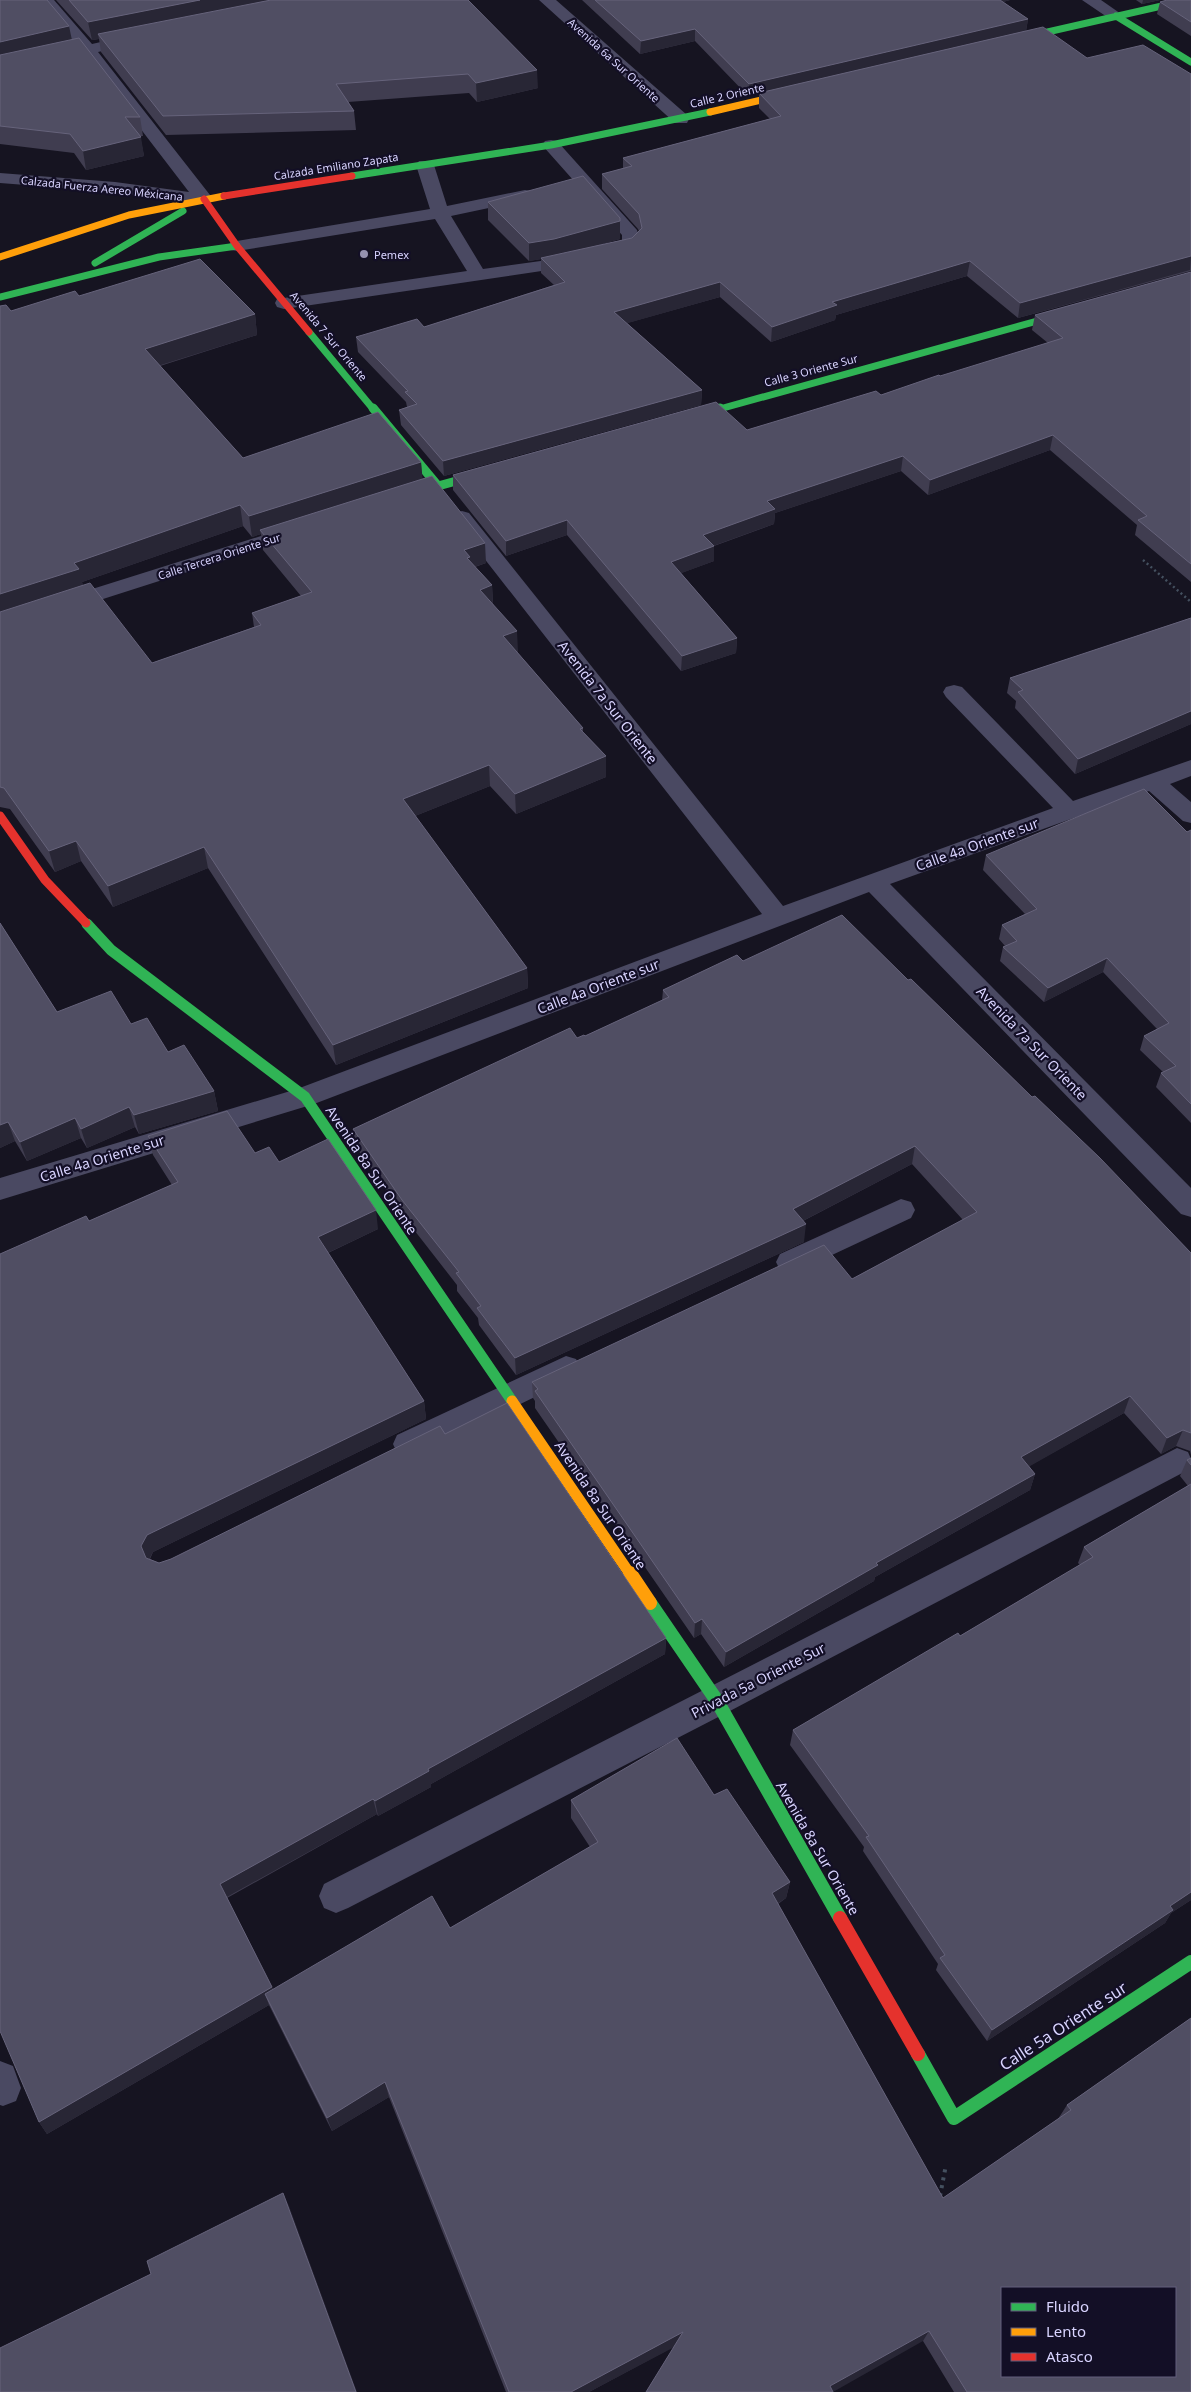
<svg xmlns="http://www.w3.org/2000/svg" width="1191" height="2392" font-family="'Noto Sans',sans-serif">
<rect width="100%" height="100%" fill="#161421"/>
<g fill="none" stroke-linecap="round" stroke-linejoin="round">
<path stroke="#44505f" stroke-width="2.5" stroke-dasharray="2 3" stroke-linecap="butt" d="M1143,560L1191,602"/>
<path stroke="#44505f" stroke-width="4" stroke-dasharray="3 5" stroke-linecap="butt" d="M940,2196L946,2165"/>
<path fill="#4a4962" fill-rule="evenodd" d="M551,140L557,141L637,230L640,241L631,251L555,269L284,309L277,307L275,303L277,299L467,271L435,219L237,251L231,250L228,246L231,242L237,241L430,209L416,165L419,161H431L434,165L447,206L525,190L531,191L534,195L531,199L451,216L483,269L555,259L619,243L622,240V235L542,145L545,141Z"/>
<path fill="#4a4962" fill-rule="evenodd" d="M38,0H54L92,44L136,34L142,36L144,39L142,42L98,52L210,195L213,199L210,203L204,204L115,192L0,183V173L115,182L189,192L84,55L0,73V63L77,47Z
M539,0H556L687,115L689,119L687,123H675Z
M1082,0H1101L1124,16L1122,19H1110Z
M462,511L469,513L783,906L1053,808L946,697L943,692L946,687L954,685L962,687L1073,801L1191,760V776L1170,784L1191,802V823L1183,821L1149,791L890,884L1191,1188V1217L1181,1214L869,892L314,1104L0,1200V1178L297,1089L762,914L455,521L452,517L455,513Z
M296,525L303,527L306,531L303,535L0,632V618Z
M901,1199L911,1202L915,1210L911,1218L800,1270L790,1273L780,1270L776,1262L780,1254Z
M566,1356L576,1359L581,1368L576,1377L419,1453L408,1457L397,1453L393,1444L397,1435Z
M1177,1448L1188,1452L1191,1459L1188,1470L728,1712L348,1908L336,1913L324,1908L319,1896L324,1884Z
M0,2061L13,2066L21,2088L16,2101L3,2106L0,2105Z"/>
<path stroke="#30b455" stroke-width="7" d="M1116,16L1191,62
M1012,40L1188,0
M352,176L551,145L710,112
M95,263L183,211
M0,297L159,257L237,246
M309,332L374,410
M716,410L1070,312"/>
<path stroke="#30b455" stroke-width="9" d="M373,408L438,486L489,472
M685,418L720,408
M86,923L88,925"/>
<path stroke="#30b455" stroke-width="11" d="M87,924L111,950L305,1097L512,1401"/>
<path stroke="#30b455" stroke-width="14" d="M650,1603L717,1701L840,1918
M918,2054L954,2118L1191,1962"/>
<path stroke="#ff9f0a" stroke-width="7" d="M710,112L795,92
M0,257L129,215L224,196"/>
<path stroke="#ff9f0a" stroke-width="11" d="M512,1401L630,1574"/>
<path stroke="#ff9f0a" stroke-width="14" d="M630,1573L650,1603"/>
<path stroke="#e5322d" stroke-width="7" d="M224,196L352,176
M204,199L237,246L309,332"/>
<path stroke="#e5322d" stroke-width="9" d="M0,816L45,880L86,923"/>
<path stroke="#e5322d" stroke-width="14" d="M840,1918L918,2054"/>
</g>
<path fill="#403d50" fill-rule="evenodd" d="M0,0L72,39L140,117L143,136H140L144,156L86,170L74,153L0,144Z
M56,0H468L538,88L477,102L469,93L348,102L354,111L356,130L166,135L101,52L99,39L92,40Z
M582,0H1010L1003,2L1028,19L1026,31L1087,58L1191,74V271L1018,318L967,276L836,315L835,320L771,342L720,297L627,323L702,390L701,405L444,476L401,425L399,410L407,407L406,402L358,352L356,337L424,327L554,285L541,273V259L529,261L488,220V202L620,239L591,247L632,238L639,231L638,229L602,189V174L623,169V158L770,119L759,108V94L748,96L695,41L640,54Z
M1136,0H1160L1142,4Z
M1191,0V36L1157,14L1160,2Z
M1191,272V582L1135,535L1137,525L1050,450L928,495L901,471L775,513L774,524L714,546V561L681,573L737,638L736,653L681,671L567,535L506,556L453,490V475L747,430L881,395L1048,343L1032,330L1035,315Z
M79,296L255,314L257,335L160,366L243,458L421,462L422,479L486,563L475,567L492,585L493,604L518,651L517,652L583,728V732L606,756V777L516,814L490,786L415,816L527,968L528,988L336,1065L208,868L113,907L81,861L55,872L10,809L0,807V306L11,311ZM243,526L252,537L261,534L263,550L301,596L252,613L254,627L152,663L83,586L82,582Z
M1191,618V724L1075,774L1015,708L1016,701L1007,693L1010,678Z
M1191,830V1123L1156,1087L1161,1073L1163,1072L1140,1050L1144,1036L1157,1029L1103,972L1044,1002L1000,961L1003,947L1005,946L999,939L1002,925L1025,914L983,870L986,855L1187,832Z
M0,923L57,1012L131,1024L168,1052L214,1091L218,1111L139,1134L135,1127L87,1148L81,1138L27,1161L15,1141L0,1148Z
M743,961L908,980L1191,1253V1455L1190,1451L1176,1446L1161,1454L1124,1413L1029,1466L1035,1474L1030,1490L875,1577L874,1581L724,1667L701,1634L694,1638L535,1408V1401L533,1398L532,1382L852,1279L963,1220L912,1164L803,1221L804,1242L516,1375L479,1325L478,1318L457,1291V1285L404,1217L356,1147L353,1129L577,1038L585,1036L662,1001L663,990Z
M148,1136L255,1153L279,1162L378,1229L328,1253L424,1401L426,1419L153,1552L150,1559L159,1563L171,1559L445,1434L666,1638L665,1654L431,1784V1787L378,1816L377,1814L227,1898L273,1989L450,1928L590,1847L571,1818V1800L714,1795L790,1882L786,1898L778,1904L943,2198L1058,2119L1067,2105L1191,2018V2392H954L923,2341L675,2346L589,2392H506L389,2097L332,2131L269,2005L47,2134L39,2122L89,1221L172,1185L153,1155Z
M1191,1458V1900L1171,1913L1165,1923L987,2041L936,1970L938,1964L863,1851L864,1847L790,1745L793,1730L960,1636L1080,1565L1078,1563L1084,1547L1188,1486L1180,1476L1187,1460Z"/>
<path fill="#282635" d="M200,0H297L98,34L99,39L92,40L88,22Z
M990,0H1010L989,6Z
M1143,0H1160L1142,4Z
M1028,19L1026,31L748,96L749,84Z
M69,26L73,45L0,61V42Z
M695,29V41L640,54L641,41Z
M537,70L538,88L477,102L476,83Z
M141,137L144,156L86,170L83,151Z
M620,221V239L555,257L529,261V243Z
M1191,256L1190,270L1018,318L1020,303Z
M970,261L967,276L836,315L835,320L771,342L772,327L832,302Z
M720,282V297L614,327V312Z
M255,314L257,335L148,369L145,349Z
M702,390L701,405L444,476L443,461Z
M1053,435L1050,450L928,495L930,480Z
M903,456L901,471L775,513L774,524L702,550L703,535L767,501Z
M421,462L423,483L260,530L261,534L252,537L249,516Z
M240,505L243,526L82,582L84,590L0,616V594L74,563Z
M567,520V535L506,556V541Z
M485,543L486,563L471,568L472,578L464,550Z
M714,546V561L671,577V562Z
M492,585L493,606L480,590Z
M517,631L518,651L504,656L503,636Z
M737,638L736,653L681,671L682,656Z
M1191,711V724L1075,774L1078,759Z
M606,756V777L516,814L515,794Z
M489,765L490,786L405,820L403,799Z
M76,841L81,861L55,872L49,851Z
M204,847L208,868L113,907L108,886Z
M1107,958L1103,972L1044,1002L1048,988Z
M527,968L528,988L336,1065L333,1045Z
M214,1091L218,1111L139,1134L134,1115Z
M129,1107L135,1127L87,1148L81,1129Z
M75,1118L81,1138L27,1161L20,1142Z
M8,1122L15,1141L0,1148V1125Z
M915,1146L912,1164L791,1227L793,1209Z
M376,1210L378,1229L321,1256L318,1237Z
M806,1224L804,1242L516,1375L515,1358Z
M1130,1396L1124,1413L1016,1474L1021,1457Z
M424,1401L426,1419L153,1552L147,1563L141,1546L147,1535Z
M1183,1430L1176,1446L1161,1454L1167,1438Z
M1035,1474L1030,1490L875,1577L874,1581L724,1667L726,1652L876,1563Z
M702,1619L701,1634L694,1638L695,1623Z
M666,1638L665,1654L431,1784V1787L378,1816L375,1801L428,1769Z
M373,1799L377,1814L225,1898L220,1884Z
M790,1882L786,1898L769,1909L772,1893Z
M1191,1892V1900L1171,1913L1165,1923L987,2041L992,2030Z
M272,1987L277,2000L265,1994L269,2005L47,2134L39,2122Z
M385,2082L389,2097L332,2131L327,2118Z
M283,2193L289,2206L357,2392H356Z
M929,2331L923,2341L833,2392L830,2386Z
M683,2332L682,2343L589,2392H571Z"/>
<path fill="#504e63" stroke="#66637b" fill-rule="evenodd" d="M0,0H47L69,26L0,42Z
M69,0H200L88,22Z
M271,0H468L537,70L476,83L468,74L336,84L354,111L163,116L98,34Z
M595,0H1000L1028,19L749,84L695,29L641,41Z
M1167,0H1191V22L1160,2Z
M1043,27L1087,58L1143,45L1191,74V256L1020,303L970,261L832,302L837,305L772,327L720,282L614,312L702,390L443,461L399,410L417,404L405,392L408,391L356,337L417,319L424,327L565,282L541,258L632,238L642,228L639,214L602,174L632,166L623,158L781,116L759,93Z
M79,38L140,117H125L141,137L83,151L70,134L0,126V55Z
M583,176L620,218V221L554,239L529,243L488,202Z
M200,259L255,314L145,349L243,458L378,412L421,462L249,516L240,505L74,563L79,569L0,594V306L6,305L11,311L75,291L79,296Z
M1191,272V564L1138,520L1147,516L1053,435L930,480L903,456L767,501L775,509L703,535L714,546L671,562L737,638L682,656L567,520L506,541L453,475L716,402L747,430L876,391L881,395L939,375L940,376L1063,338L1035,315Z
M432,476L485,543L464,550L470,557L467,558L492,585L480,590L517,631L503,636L583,728L580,729L606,756L515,794L489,765L403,799L527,968L333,1045L204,847L108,886L76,841L49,851L4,788L0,787V612L90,583L152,663L261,625L252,613L312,592L260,530Z
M1191,618V711L1078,759L1018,692L1023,690L1010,678Z
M1144,789L1187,832L1191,830V1104L1161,1073L1176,1066L1144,1036L1169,1023L1107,958L1048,988L1003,947L1017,941L1002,925L1037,909L986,855Z
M842,915L908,980L911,979L1032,1097L1035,1096L1100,1158L1191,1253V1433L1183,1430L1167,1438L1130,1396L1021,1457L1035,1474L876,1563L878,1565L726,1652L702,1619L695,1623L535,1391L538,1389L532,1382L824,1245L852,1279L977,1212L915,1146L793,1209L806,1224L515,1358L477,1308L481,1306L456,1273L459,1272L402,1200L353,1129L570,1028L577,1038L584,1035L585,1036L669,997L663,990L737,955L743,961Z
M0,923L57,1012L111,991L131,1024L147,1018L168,1052L184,1045L214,1091L134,1115L129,1107L81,1129L75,1118L20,1142L8,1122L0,1125Z
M227,1111L255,1153L269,1147L279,1162L328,1139L376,1210L318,1237L424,1401L147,1535L141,1546L146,1558L159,1563L171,1559L440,1426L445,1434L507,1403L666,1638L428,1769L429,1771L375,1801L373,1799L220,1884L272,1987L39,2122L0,2031V1254L86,1216L89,1221L178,1182L148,1136Z
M1191,1458V1465L1187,1460Z
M1191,1484V1892L1170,1906L1173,1910L992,2030L940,1958L945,1955L866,1837L869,1836L793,1730L958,1633L960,1636L1093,1557L1084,1547Z
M677,1738L714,1795L727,1789L790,1882L772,1893L943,2198L1071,2110L1067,2105L1191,2018V2392H967L929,2331L830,2386L833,2392H646L683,2332L571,2392H509L385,2082L327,2118L265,1994L432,1896L450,1928L598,1842L571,1800ZM1002,2288H1175V2376H1002Z
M283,2193L356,2392H0V2348L151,2274L147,2261Z"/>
<circle fill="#9591b1" stroke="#130f26" stroke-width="2" cx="364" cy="254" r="5"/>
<g text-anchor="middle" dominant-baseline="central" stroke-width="4.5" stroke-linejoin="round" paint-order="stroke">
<g font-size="11" fill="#d9d4ff" stroke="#130f26">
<text transform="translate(614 60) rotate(42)">Avenida 6a Sur Oriente</text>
<text transform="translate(727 95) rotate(-13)">Calle 2 Oriente</text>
<text transform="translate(336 166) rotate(-9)">Calzada Emiliano Zapata</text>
<text transform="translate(102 188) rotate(6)">Calzada Fuerza Aereo Méxicana</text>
<text transform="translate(329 336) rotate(50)">Avenida 7 Sur Oriente</text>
<text transform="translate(811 370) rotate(-15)">Calle 3 Oriente Sur</text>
<text transform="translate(219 556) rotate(-18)">Calle Tercera Oriente Sur</text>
</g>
<g font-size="11" fill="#d9d4ff" stroke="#130f26" text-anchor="start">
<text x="374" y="254">Pemex</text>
</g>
<g font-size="14" fill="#d9d4ff" stroke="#130f26">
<text transform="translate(608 702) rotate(52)">Avenida 7a Sur Oriente</text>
<text transform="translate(977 844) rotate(-20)">Calle 4a Oriente sur</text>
<text transform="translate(598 986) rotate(-21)">Calle 4a Oriente sur</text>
<text transform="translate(1032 1043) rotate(46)">Avenida 7a Sur Oriente</text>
<text transform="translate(102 1158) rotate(-17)">Calle 4a Oriente sur</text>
<text transform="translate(372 1170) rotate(56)">Avenida 8a Sur Oriente</text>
<text transform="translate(601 1505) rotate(56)">Avenida 8a Sur Oriente</text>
<text transform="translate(758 1680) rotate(-27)">Privada 5a Oriente Sur</text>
<text transform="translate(818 1848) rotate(60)">Avenida 8a Sur Oriente</text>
</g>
<g font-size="16" fill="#d9d4ff" stroke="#130f26">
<text transform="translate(1063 2026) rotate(-33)">Calle 5a Oriente sur</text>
</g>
</g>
<rect x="1001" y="2287" width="175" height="90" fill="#130f26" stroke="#625e7d"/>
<rect x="1011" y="2303" width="25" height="8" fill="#30b455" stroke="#625e7d"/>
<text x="1046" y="2312" font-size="15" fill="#d9d4ff">Fluido</text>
<rect x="1011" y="2328" width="25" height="8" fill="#ff9f0a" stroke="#625e7d"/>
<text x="1046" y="2337" font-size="15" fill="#d9d4ff">Lento</text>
<rect x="1011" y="2353" width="25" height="8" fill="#e5322d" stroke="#625e7d"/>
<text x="1046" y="2362" font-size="15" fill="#d9d4ff">Atasco</text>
</svg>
